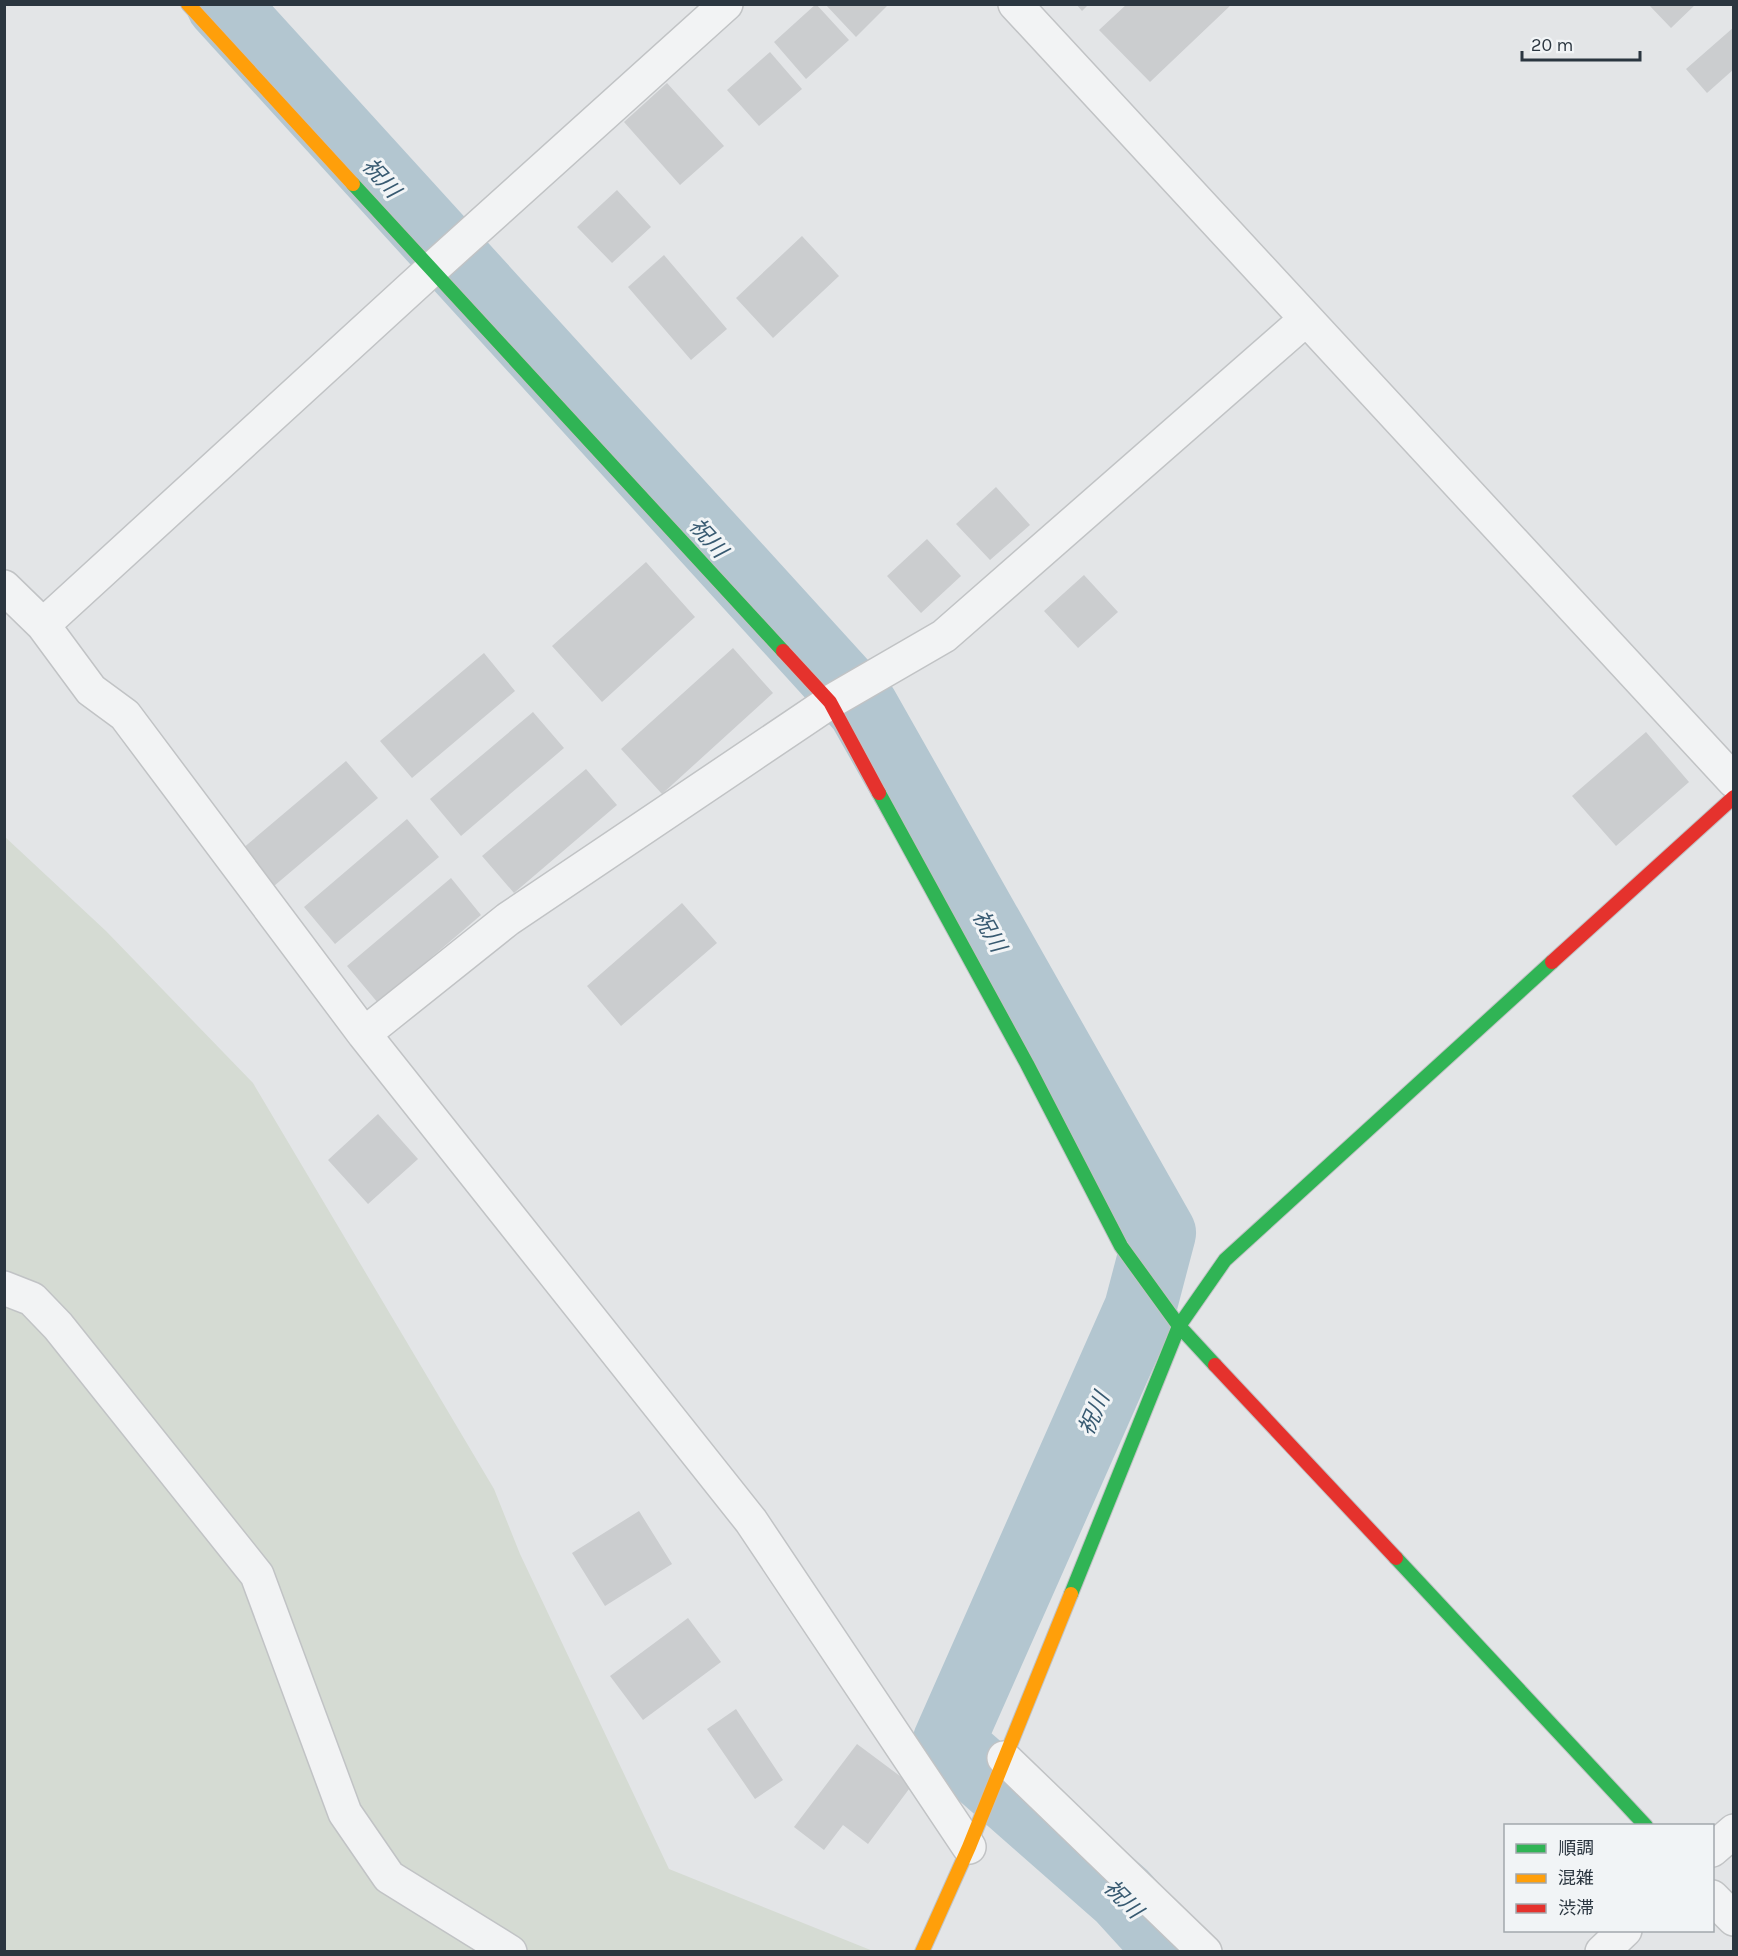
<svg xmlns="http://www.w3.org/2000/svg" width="1738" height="1956" font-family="Karla,'Noto Sans JP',sans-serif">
<rect width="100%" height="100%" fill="#e3e5e7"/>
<path fill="#d5dbd3" d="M4,836L106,931L253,1083L494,1489L520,1554L669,1869L873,1951H5Z"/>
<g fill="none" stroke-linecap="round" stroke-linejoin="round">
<path stroke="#b3c6d0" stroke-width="72" d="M222,4L863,708L1160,1233L1140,1309L948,1743L1122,1896L1173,1952"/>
</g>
<path fill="#cbcdcf" d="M816,4L849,40L806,79L774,42Z
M825,4H889L856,37Z
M1076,4H1089L1082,11Z
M1127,4H1232L1150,82L1099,30Z
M1648,4H1696L1671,28Z
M1734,27V69L1707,93L1686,69Z
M770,52L802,89L759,126L727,90Z
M667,83L724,146L680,185L624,122Z
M617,190L651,227L612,263L577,227Z
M802,236L839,276L773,338L736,298Z
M664,255L727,329L691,360L628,287Z
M996,487L1030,525L990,560L956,524Z
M927,539L961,576L921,613L887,576Z
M646,562L695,617L602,702L552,646Z
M1084,575L1118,612L1078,648L1044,611Z
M733,648L773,693L662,794L621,749Z
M484,653L515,691L412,778L380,741Z
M533,712L564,748L461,836L430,799Z
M1646,732L1689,782L1616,846L1572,796Z
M346,761L378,798L274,886L242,849Z
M586,769L617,805L514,893L482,856Z
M407,819L439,857L335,944L304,907Z
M451,878L481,915L378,1003L347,966Z
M682,903L717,943L621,1026L587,986Z
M378,1114L418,1159L368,1204L328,1160Z
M639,1511L672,1564L605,1606L572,1553Z
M688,1618L721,1662L643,1720L610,1676Z
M736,1709L783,1780L755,1799L707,1729Z
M857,1744L912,1785L868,1844L843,1825L824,1850L794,1827Z"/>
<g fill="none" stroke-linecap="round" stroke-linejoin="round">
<g stroke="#c1c3c5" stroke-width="36">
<path id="street" d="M1015,4L1734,781
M4,587L43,625L91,690L125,715L364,1034L751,1521L969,1847
M43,625L432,269L726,4
M364,1034L508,919L830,702L944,636L1305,320
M4,1288L32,1299L58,1326L257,1575L345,1813L389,1877L510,1952
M1004,1758L1205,1952
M1712,1850L1734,1831
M1712,1897L1734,1919
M1602,1952L1625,1930"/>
</g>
<g stroke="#c1c3c5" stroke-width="16">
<path id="fast" d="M353,184L783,651
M879,793L1027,1064L1121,1246L1179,1326L1215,1365
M1396,1558L1646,1826
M1071,1594L1179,1326L1225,1260L1552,962"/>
</g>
<g stroke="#c1c3c5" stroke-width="16">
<path id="slow" d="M188,4L353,184
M922,1952L969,1847L1071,1594"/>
</g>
<g stroke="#c1c3c5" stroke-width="16">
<path id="jam" d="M783,651L830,702L879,793
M1552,962L1734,797
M1215,1365L1396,1558"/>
</g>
<use href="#street" stroke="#f2f3f4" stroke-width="33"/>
<use href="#fast" stroke="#30b455" stroke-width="14"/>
<use href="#slow" stroke="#ff9f0a" stroke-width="14"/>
<use href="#jam" stroke="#e5322d" stroke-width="14"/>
</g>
<g text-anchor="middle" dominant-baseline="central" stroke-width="6" stroke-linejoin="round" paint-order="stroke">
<g font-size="22" font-style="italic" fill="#385a71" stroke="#f1f4f6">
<text transform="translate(381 178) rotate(48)">祝川</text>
<text transform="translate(708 538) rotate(48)">祝川</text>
<text transform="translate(989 931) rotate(61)">祝川</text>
<text transform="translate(1094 1414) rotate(-66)">祝川</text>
<text transform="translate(1123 1899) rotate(45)">祝川</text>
</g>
</g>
<rect width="1738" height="1956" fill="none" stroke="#2b3640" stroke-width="12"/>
<rect x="1504" y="1824" width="210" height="108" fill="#f1f4f6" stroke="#a2a8ad" stroke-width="1.5"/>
<rect x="1516" y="1844" width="30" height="9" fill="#30b455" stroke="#a2a8ad" stroke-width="1.5"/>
<text x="1558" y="1854" font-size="18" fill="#2b3640">順調</text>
<rect x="1516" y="1874" width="30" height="9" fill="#ff9f0a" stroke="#a2a8ad" stroke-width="1.5"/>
<text x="1558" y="1884" font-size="18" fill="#2b3640">混雑</text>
<rect x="1516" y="1904" width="30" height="9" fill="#e5322d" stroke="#a2a8ad" stroke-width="1.5"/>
<text x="1558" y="1914" font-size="18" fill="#2b3640">渋滞</text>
<path d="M1522 51v9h118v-9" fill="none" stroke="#2b3640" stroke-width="3"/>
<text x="1531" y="51" font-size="18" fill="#2b3640" stroke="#f1f4f6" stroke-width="4.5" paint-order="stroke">20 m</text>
</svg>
